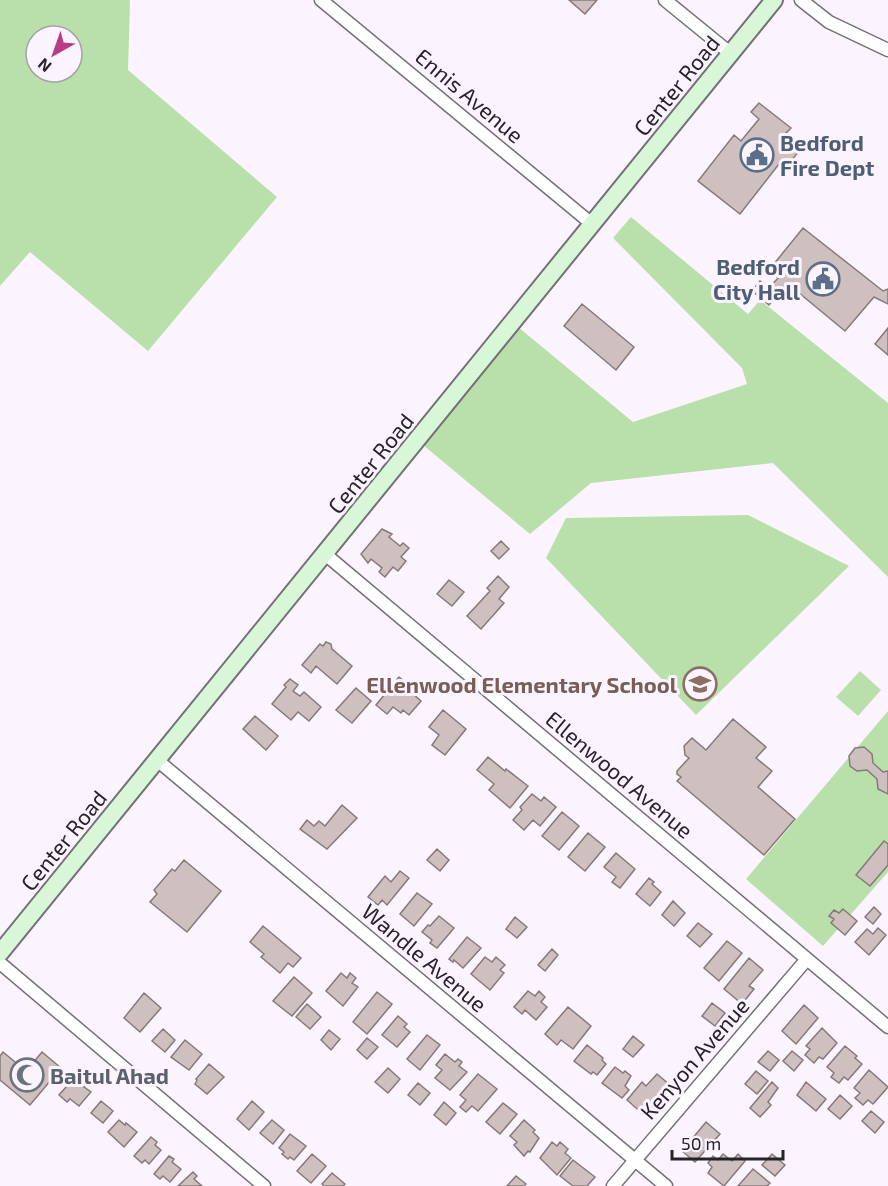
<svg xmlns="http://www.w3.org/2000/svg" width="888" height="1186" font-family="'Exo 2',sans-serif">
<rect width="100%" height="100%" fill="#fbf4ff"/>
<path fill="#b9dfaa" fill-rule="evenodd" d="M0,0H130L128,70L277,197L148,351L30,252L0,286ZM36,36H72V72H36Z
M631,217L748,314L760,300L888,403V577L773,463L591,483L530,534L417,440L512,322L633,422L747,384L742,368L613,238Z
M748,515L849,566L696,715L546,558L566,518Z
M860,671L881,690L858,716L836,697Z
M888,711V872L823,946L746,879Z"/>
<path fill="#cec0bf" stroke="#867978" stroke-width="1.5" d="M569,0H597L585,14Z
M759,103L791,128L786,133L803,146L785,169L779,164L740,214L698,181L734,135L741,141L759,119L751,112Z
M803,228L883,291L888,289V304L874,297L845,331L787,283L769,305L752,291L760,281L769,288L778,278L769,270Z
M582,304L634,347L616,370L564,326Z
M888,328V355L875,344Z
M382,529L392,534L389,537L400,546L403,543L409,548L401,557L406,561L398,571L393,567L385,577L379,572L382,568L371,559L368,563L361,554Z
M501,541L509,549L499,559L491,551Z
M498,576L509,587L499,599L504,603L481,629L467,616L490,591L487,588Z
M449,580L464,592L452,606L437,594Z
M326,642L331,644L332,649L352,666L337,684L316,666L311,673L302,665L320,644L323,646Z
M399,677L414,689L411,692L421,701L409,715L403,710L401,713L393,707L387,714L376,705Z
M290,679L298,685L293,691L300,696L304,692L321,707L309,721L298,712L291,720L272,704L286,687L284,685Z
M356,688L371,701L352,723L336,710Z
M443,710L466,729L445,755L432,745L439,735L429,727Z
M255,716L278,736L266,750L243,729Z
M733,719L766,747L756,758L772,771L758,787L795,819L764,855L677,781L681,777L677,774V771L689,758L685,755L684,746L692,738L706,750Z
M864,747L872,754L873,763L883,772L888,771V794L878,789L877,779L867,770L857,771L850,766L849,756L855,748Z
M488,757L505,771L506,769L528,786L510,808L489,790L494,784L477,770Z
M532,794L541,801L544,797L556,807L540,826L533,820L524,830L513,820L522,810L520,807Z
M342,805L357,818L327,849L300,829L307,820L314,826L319,821L325,826Z
M562,812L579,826L559,850L542,836Z
M588,833L605,847L585,871L568,857Z
M884,841L888,844V865L870,886L856,875Z
M437,849L449,860L440,871L427,860Z
M616,853L635,869L620,888L612,882L616,877L604,867Z
M184,860L221,891L187,932L150,902L157,894L154,890L172,869L175,871Z
M400,871L409,878L387,905L382,900L378,905L368,897L385,876L391,882Z
M649,878L654,882L652,884L661,892L650,906L636,894Z
M417,893L432,904L414,926L400,914Z
M673,901L685,913L674,926L662,915Z
M874,907L881,914L873,924L865,917Z
M843,909L857,921L845,935L831,923L834,919L829,916L834,910L839,913Z
M439,916L454,928L437,948L430,943L432,940L422,932L428,925L430,926Z
M515,917L527,927L517,938L506,929Z
M698,923L712,934L700,947L687,936Z
M263,926L301,958L293,967L288,963L280,973L261,957L264,954L250,942Z
M878,928L886,935L869,955L855,942L867,929L873,934Z
M467,937L481,948L463,968L454,960L453,962L449,959Z
M727,941L742,953L719,981L704,968Z
M552,949L558,955L545,971L538,965Z
M485,957L492,962L496,957L505,965L500,970L504,973L490,990L471,974Z
M749,958L763,970L749,986L754,989L742,1004L724,989Z
M341,973L347,978L350,973L356,978L352,983L358,987L343,1006L326,991Z
M294,977L312,993L292,1016L273,1001Z
M528,991L535,996L539,991L545,997L541,1002L547,1007L536,1020L525,1010L522,1014L514,1007Z
M377,992L392,1004L367,1034L353,1022Z
M144,993L161,1008L140,1032L124,1018Z
M712,1003L725,1013L715,1026L702,1016Z
M307,1004L321,1017L310,1029L296,1017Z
M804,1005L818,1018L796,1044L782,1031Z
M568,1007L591,1026L573,1049L561,1040L557,1045L545,1034Z
M398,1016L407,1024L404,1027L410,1032L397,1047L382,1035Z
M822,1028L837,1043L823,1059L819,1057L814,1063L805,1055L810,1049L806,1046Z
M163,1029L175,1040L165,1052L152,1041Z
M329,1030L340,1039L331,1050L321,1040Z
M427,1035L440,1045L420,1070L407,1059Z
M633,1036L644,1045L633,1057L623,1049Z
M367,1038L378,1047L367,1059L357,1050Z
M185,1040L202,1054L189,1070L171,1057Z
M587,1045L603,1058L602,1060L606,1064L597,1075L593,1072L591,1074L574,1061Z
M845,1046L857,1056L855,1058L862,1064L848,1080L844,1077L839,1083L831,1077L834,1073L827,1067Z
M768,1051L779,1060L770,1071L758,1062Z
M792,1051L803,1060L794,1071L783,1061Z
M3,1052L26,1071L42,1052L61,1068L30,1105L0,1080V1056Z
M445,1054L455,1062L458,1059L462,1062L459,1066L467,1072L450,1090L435,1078L442,1070L436,1065Z
M209,1064L224,1077L207,1094L195,1084L197,1080L196,1079Z
M615,1067L623,1073L625,1071L631,1076L625,1086L629,1090L622,1098L602,1083Z
M388,1068L400,1079L388,1093L375,1082Z
M869,1070L888,1087L873,1104L868,1100L863,1105L855,1098L860,1093L854,1088Z
M756,1071L768,1081L757,1094L745,1084Z
M478,1074L497,1089L478,1111L472,1106L466,1112L460,1107L466,1100L460,1095Z
M657,1074L670,1085L644,1115L627,1100L642,1082L646,1086Z
M74,1078L86,1085L84,1087L91,1092L79,1106L70,1099L67,1102L59,1095Z
M772,1082L778,1088L768,1102L771,1105L760,1117L750,1108Z
M806,1082L826,1099L816,1111L797,1095Z
M418,1083L430,1093L420,1105L408,1095Z
M840,1095L852,1106L840,1119L828,1109Z
M101,1101L113,1111L103,1123L91,1113Z
M252,1101L264,1112L249,1130L237,1119Z
M444,1102L456,1113L446,1125L434,1115Z
M503,1103L517,1114L500,1134L486,1122Z
M871,1111L884,1122L875,1133L862,1121Z
M119,1120L125,1125L126,1123L137,1132L124,1147L108,1132Z
M272,1120L284,1130L273,1144L260,1133Z
M524,1120L535,1130L533,1132L539,1138L530,1152L528,1151L524,1156L514,1145L517,1142L510,1136Z
M706,1122L720,1134L695,1162L682,1151Z
M290,1134L306,1146L294,1160L290,1157L288,1159L282,1154L284,1152L279,1148Z
M151,1137L157,1142L155,1145L161,1150L149,1164L145,1160L142,1163L134,1156Z
M552,1142L557,1146L560,1142L568,1149L565,1153L571,1158L557,1175L540,1158Z
M312,1154L326,1166L311,1183L297,1171Z
M723,1154L732,1161L738,1154L745,1161L724,1186L708,1173L712,1167L708,1163L713,1156L718,1160Z
M772,1154L785,1165L775,1176L762,1165Z
M169,1156L174,1159L172,1162L181,1169L170,1182L163,1176L160,1179L154,1174Z
M573,1160L595,1177L587,1186H573L560,1176Z
M753,1169L770,1183L767,1186H738Z
M193,1172L197,1176L194,1179L202,1186H178Z
M332,1173L345,1184L343,1186H324L322,1184Z
M516,1176L526,1184L524,1186H507Z"/>
<g fill="none" stroke-linecap="round" stroke-linejoin="round">
<g stroke="#756f78" stroke-width="15">
<path id="street" d="M321,0L592,224
M665,0L730,53
M801,0L829,22L888,50
M325,554L888,1027
M157,760L666,1186
M0,963L264,1186
M613,1186L807,959"/>
</g>
<g stroke="#756f78" stroke-width="20">
<path id="secondary" d="M0,953L774,0"/>
</g>
<use href="#street" stroke="#fff" stroke-width="12"/>
<use href="#secondary" stroke="#d8f7d7" stroke-width="16"/>
</g>
<defs>
<g id="civic-ring" transform="scale(1.725)"><circle r="9.5" fill="#fbf4ff" stroke="#5c6f8a" stroke-width="1.5"/><path d="M-.6-6.5H3V-4.5H.6V-3L4-1V1h2V6H-6V1h2V-1L-.6-3ZM-1.2 2.5V6h2.4V2.5Z" fill="#5c6f8a"/></g>
<g id="school-ring" transform="scale(1.725)"><circle r="9.5" fill="#fbf4ff" stroke="#8d6e63" stroke-width="1.5"/><path d="M0-5L7-2L0 1L-7-2ZM-4 1L0 2.5L4 1V4Q0 6-4 4Z" fill="#8d6e63"/></g>
<g id="mosque-ring" transform="scale(1.725)"><circle r="9.5" fill="#fbf4ff" stroke="#6b7280" stroke-width="1.5"/><path d="M3.5-4.9A6 6 0 1 0 3.5 4.9A5 5 0 1 1 3.5-4.9Z" fill="#6b7280"/></g>
</defs>
<g fill-rule="evenodd">
<use href="#civic-ring" x="757" y="155"/>
<use href="#civic-ring" x="823" y="279"/>
<use href="#school-ring" x="700" y="684"/>
<use href="#mosque-ring" x="27" y="1075"/>
</g>
<g text-anchor="middle" dominant-baseline="central" stroke-width="6" stroke-linejoin="round" paint-order="stroke">
<g font-size="22" fill="#272428" stroke="#fbf4ff">
<text transform="translate(676 85) rotate(-51)">Center Road</text>
<text transform="translate(470 95) rotate(40)">Ennis Avenue</text>
<text transform="translate(370 463) rotate(-51)">Center Road</text>
<text transform="translate(620 774) rotate(40)">Ellenwood Avenue</text>
<text transform="translate(63 840) rotate(-51)">Center Road</text>
<text transform="translate(425 957) rotate(40)">Wandle Avenue</text>
<text transform="translate(694 1058) rotate(-49)">Kenyon Avenue</text>
</g>
<g font-size="22" font-weight="bold" fill="#4e5e75" stroke="#fbf4ff" text-anchor="start">
<text x="780" y="142">Bedford<tspan x="780" dy="25">Fire Dept</tspan></text>
<text x="800" y="266" text-anchor="end">Bedford<tspan x="800" dy="25">City Hall</tspan></text>
</g>
<g font-size="22" font-weight="bold" fill="#785e54" stroke="#fbf4ff" text-anchor="end">
<text x="677" y="684">Ellenwood Elementary School</text>
</g>
<g font-size="22" font-weight="bold" fill="#5b616d" stroke="#fbf4ff" text-anchor="start">
<text x="50" y="1075">Baitul Ahad</text>
</g>
</g>
<g transform="translate(54 54) rotate(220)"><circle r="28" fill="#fbf4ff" stroke="#a6a1a9" stroke-width="1.5"/>
<path d="M0-4.5L10 22L0 15L-10 22Z" fill="#bb3b85"/>
<text y="-9" font-size="16" font-weight="bold" text-anchor="middle" fill="#272428">N</text>
</g>
<path d="M672 1150v9h111v-9" fill="none" stroke="#272428" stroke-width="3"/>
<text x="681" y="1150" font-size="18" fill="#272428" stroke="#fbf4ff" stroke-width="4.5" paint-order="stroke">50 m</text>
</svg>
